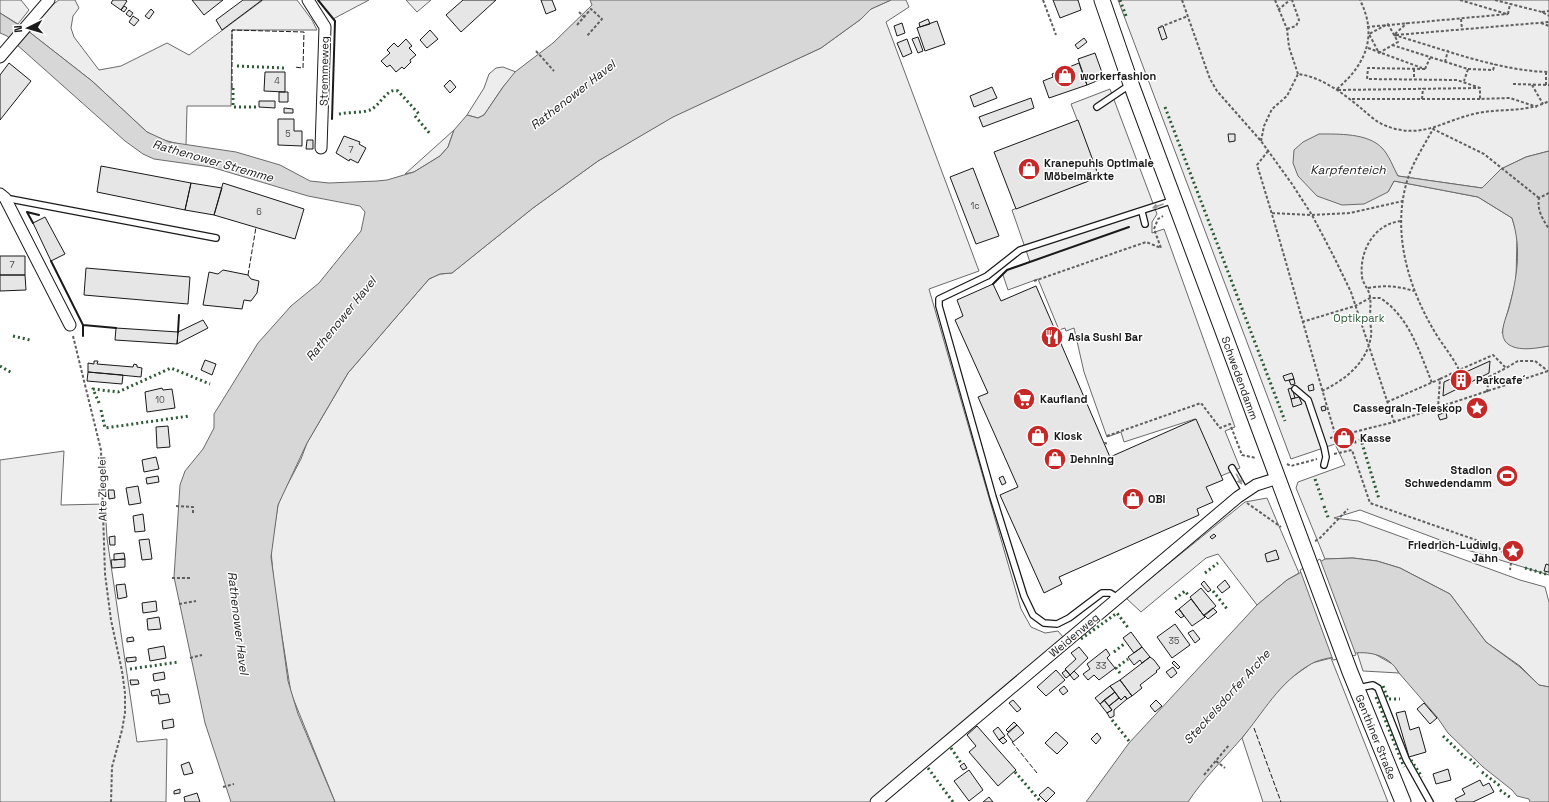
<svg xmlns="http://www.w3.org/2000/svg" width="1549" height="802" font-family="'Space Grotesk',sans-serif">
<rect width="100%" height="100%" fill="#fff"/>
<path fill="#ededed" stroke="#6a6a6a" d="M0,0H21L29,10L18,24L0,13Z
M59,0H75L79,8L73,16L71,28L74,37L99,70L121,66L167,43L189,55L263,0H297L312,20L317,30H232L231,106H187L186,146L160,139L147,132L92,81L28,31L48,8Z
M318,0H369L333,19Z
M406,0H431L417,12Z
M891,0H906L909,7L886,22L979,271L929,289L1021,609L1031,627L1045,633L1058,631L1063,637L870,802H335L291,693L274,586L271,550L278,505L283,493L301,459L307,443L348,373L429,279L440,274L452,273L533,208L598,161L672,117L821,48L861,19L871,9Z
M1118,0H1549V151L1526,157L1501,169L1482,188L1398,176L1382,148L1388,192L1394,181L1478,197L1512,218L1517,235L1516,281L1502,333L1532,348L1549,346V575L1464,549L1360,510L1334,518L1358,521L1520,580L1545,587L1549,602V687L1539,685L1520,666L1486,642L1450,594L1400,568L1377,561L1353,558L1325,559L1296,488L1298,482L1345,465L1335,444L1291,459Z
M503,67L516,72L503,87L484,115L478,118L467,115L484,88L489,74L496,68Z
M1110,89L1157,214L1152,222V233L1164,229L1235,427L1225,431L1240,468L1221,476L1195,419L1124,442L1121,432L1107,437L1084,372L1074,328L1066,331L1065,328L1059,330L1038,279L1008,290L1003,275L1007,270L1030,262L1012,210L1099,177L1071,104Z
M454,130L448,147L440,156L414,172L405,174Z
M64,451L61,505L105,504L107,538L137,742L167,739L166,802H0V460Z
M1267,498L1299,573L1287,580L1257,605L1218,554L1206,558L1141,612L1126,598L1245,502Z
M1357,652L1373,653L1394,665L1399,673L1363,671Z
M1331,658L1388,802H1263L1242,738L1270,699L1291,678L1312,663Z"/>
<path fill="#d7d7d7" stroke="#6a6a6a" d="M590,0H891L871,9L861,19L821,48L673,117L598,161L533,208L452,273L440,274L429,279L348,373L307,443L278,505L271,557L288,681L298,714L335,802H231L205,723L174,577L180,485L185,471L203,449L214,428V414L258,343L291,306L319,283L361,231L365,212L360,206L308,196L211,167L154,159L143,154L125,141L7,36L0,33V13L28,31L92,81L147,132L169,142L236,152L280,165L310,181L329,183L377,181L387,180L414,172L440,156L448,147L454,130L467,115L478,118L484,115L503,87L515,72L553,43L592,5Z
M1319,134C1338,134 1368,133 1382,148C1389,155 1393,167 1398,176L1482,188L1501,169L1526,157L1549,151V346C1537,348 1514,353 1505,341C1499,332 1506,318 1509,308C1517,277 1522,249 1512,218L1478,197L1394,181L1388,192L1364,204L1342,205L1317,196L1298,176L1293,163L1294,150L1303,142Z
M1353,558L1377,561L1400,568L1450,594L1486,642L1520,667L1539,685L1549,687V802H1530L1529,799L1517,796L1512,790L1483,767L1448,733L1437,717L1399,673C1389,655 1369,650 1349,654C1338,657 1321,658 1311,664C1278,683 1264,712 1241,739C1223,760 1203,779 1188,802H1086L1129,743L1257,605L1287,580L1325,559Z"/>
<path fill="#fff" stroke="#6a6a6a" d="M1320,559L1356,655L1333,660L1300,570Z"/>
<path fill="#e6e6e6" stroke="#1a1a1a" d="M113,0H125L127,1L121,10L111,3Z
M192,0H223L204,15Z
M243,0H262L222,30L216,20Z
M463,0H496L461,32L446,15Z
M541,0H552L556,10L546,14Z
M1053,0H1078L1081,10L1060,18Z
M124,6L127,8L124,12L121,10Z
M151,9L154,12L149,19L145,16Z
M129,10L133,13L130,17L126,14Z
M133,16L139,20L134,26L129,22Z
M928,19L930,24L920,27L919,23Z
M937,21L945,44L925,51L917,28Z
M902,23L905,33L897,36L894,26Z
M1163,26L1167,38L1162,40L1158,28Z
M430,30L438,39L427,48L420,40Z
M918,37L923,51L918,53L912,39Z
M1084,38L1087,42L1078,49L1075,45Z
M406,39L412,46L409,48L416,55L410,60L411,62L404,69L402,67L396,72L390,65L387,67L381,61L390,53L387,50L394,43L398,47Z
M907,39L912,53L903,57L897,43Z
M1095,53L1104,78L1087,85L1078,59Z
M9,63L31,81L0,120V75Z
M1079,63L1087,85L1049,98L1043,81L1053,77L1052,74Z
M265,72H285V92L264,91Z
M450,80L456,87L450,93L444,86Z
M992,87L997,98L974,107L970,96Z
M279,92H288V102H279Z
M1031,98L1034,108L983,127L979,117Z
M259,101H275V108L259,107Z
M284,108L293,109V113H284Z
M278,119H294V131H302V146L278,145Z
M1078,120L1099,177L1016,209L994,152Z
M1228,134H1235V141L1229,142Z
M344,136L360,142L359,144L366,148L358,163L350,159L349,161L336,153Z
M307,140H313V149H306Z
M101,166L191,183L185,210L97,192Z
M973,168L999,236L976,244L950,177Z
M191,183L222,188L214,215L185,210Z
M223,183L304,209L295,239L214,215Z
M45,217L65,254L51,261L33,223Z
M0,256H25V275H0Z
M86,268L190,277L188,304L84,295Z
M223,270L248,275L251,279L259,281L257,293L251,301L244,300L242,309L203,305L209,272L218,274Z
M0,275H25L26,290L0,291Z
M993,284L1001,301L1036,286L1110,457L1196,419L1223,480L1206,487L1213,502L1197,509L1199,515L1059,577L1062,584L1044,593L1000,495L1018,487L978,397L988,393L955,320L963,316L957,300Z
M203,320L208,328L177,344L178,332Z
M116,328L178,332L177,344L115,340Z
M205,360L216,364L212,375L201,370Z
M94,361H98L97,364L133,367L134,364L137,365V367L142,368L141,377L88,372V363L94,364Z
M1490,361L1489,373L1443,396L1444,382Z
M88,372L123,375L122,384L87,381Z
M1292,373L1294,379L1285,381L1283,376Z
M1294,379L1295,384L1291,385L1289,380Z
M1313,384L1314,390L1309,391L1308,386Z
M162,388L163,390L172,389L175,408L147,412L145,392Z
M1292,388L1295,398L1291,399L1288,389Z
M1299,397L1302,404L1293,407L1291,399Z
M1325,406L1326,410L1322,411L1321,407Z
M1446,412L1447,418L1440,420L1438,415Z
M168,426L170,447L157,448L156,427Z
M1347,435L1348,439L1342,440L1341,436Z
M156,457L159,469L144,472L142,460Z
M158,476L159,482L147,484L146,478Z
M1003,476L1006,483L1002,485L999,478Z
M138,486L141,503L129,505L126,488Z
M108,490H114L115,498L109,499Z
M143,514L145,531L135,532L133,516Z
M1214,534L1216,536L1212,539L1210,537Z
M115,536V545H110L109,537Z
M149,539L152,559L142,560L139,540Z
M1276,550L1279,559L1267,562L1265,554Z
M124,553L125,559L114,560V554Z
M125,559V567L112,568L111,560Z
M1546,564L1549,565V572L1544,571Z
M1225,580L1230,587L1222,593L1217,587Z
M1204,581L1211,590L1208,592L1201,584Z
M125,584L127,597L118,599L116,585Z
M1201,588L1216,606L1204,616L1190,597Z
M1191,599L1205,617L1192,626L1179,609Z
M156,601L157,611L143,613L142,603Z
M1213,608L1217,612L1208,619L1204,615Z
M1179,609L1184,616L1181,618L1175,612Z
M159,617L161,629L148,630L147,619Z
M1175,624L1190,645L1172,658L1157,637Z
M1193,630L1200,639L1195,643L1188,633Z
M1131,632L1142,647L1134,653L1123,638Z
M133,637L134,641L127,642V638Z
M164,646L166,658L150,661L148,649Z
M1079,647L1088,658L1070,675L1065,669L1076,659L1071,653Z
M1142,647L1150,657L1142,663L1140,660L1134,665L1128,657Z
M1106,649L1110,655L1107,658L1115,668L1099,680L1094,675L1088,680L1083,674L1090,669L1087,664Z
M136,657V661L127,662L126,658Z
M1150,657L1154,660L1160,668L1156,671L1157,672L1140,685L1142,688L1132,696L1120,680Z
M1174,661L1180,667L1178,669L1172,663Z
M1173,667L1177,673L1171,678L1166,672Z
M1056,670L1065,680L1046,696L1037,687Z
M1066,670L1070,675L1066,678L1062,673Z
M1074,671L1079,676L1074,680L1070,675Z
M164,672L165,679L154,681L153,674Z
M130,680H138L139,684L131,685Z
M1120,680L1132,696L1127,699L1125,696L1121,700L1110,686Z
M1064,686L1068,691L1063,695L1059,690Z
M1110,686L1115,692L1100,704L1095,698Z
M159,689L160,695L168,694L170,702L159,704L158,695L152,696L151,691Z
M1115,692L1119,698L1109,706L1104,700Z
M1125,696L1127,699L1114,710V716L1110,718L1107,713L1112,710L1109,706L1119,698L1121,700Z
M1013,700L1021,709L1017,712L1009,703Z
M1104,700L1112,710L1107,713L1100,704Z
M1156,700L1162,706L1155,712L1150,706Z
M1424,703L1437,718L1430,724L1417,709Z
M1405,711L1410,730L1419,727L1426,752L1409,757L1396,713Z
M173,719L174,727L163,729L162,721Z
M1014,722L1017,725L1008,732L1006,730Z
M1017,725L1024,733L1013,742L1007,734Z
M977,726L1016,770L998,786L969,752L976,746L967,735Z
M998,727L1005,736L999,740L993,731Z
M1056,732L1068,743L1057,754L1045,743Z
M1097,733L1101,738L1096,744L1091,739Z
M1003,737L1007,741L1003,744L999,740Z
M189,762L193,773L184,775L181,765Z
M964,763L967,768L963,770L960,766Z
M1448,769L1451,780L1436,784L1433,774Z
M969,770L983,790L969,801L954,781Z
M1480,780L1483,786L1489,783L1494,792L1473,802H1457L1455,799L1465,794L1462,789Z
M1048,787L1055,793L1046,802L1039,795Z
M180,789V793L174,794V791Z
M197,793L200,802H185L184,797Z
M989,797L993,802H983Z"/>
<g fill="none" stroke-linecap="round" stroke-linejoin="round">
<g stroke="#1a1a1a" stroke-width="8">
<path id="service" d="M1097,107L1131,84
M5,198L216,238
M1142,212L1145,224
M1295,389L1308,400L1324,447L1326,457L1324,465
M1232,468L1245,491
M1118,598L1110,593H1102L1069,618L1057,624L1044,623L1033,615L1024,596L993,497L939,306V299L987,276L1020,250L1174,200
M1358,688L1373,685L1378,688L1406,759L1430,802"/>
</g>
<g stroke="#1a1a1a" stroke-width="13">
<path id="minor" d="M308,0L325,27L321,148
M0,57L49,0
M0,194L5,198L70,325
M876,802L1238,497L1256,485L1278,478"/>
</g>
<g stroke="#1a1a1a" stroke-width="17">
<path id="secondary" d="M1102,0L1131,84L1350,672L1403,802"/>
</g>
<path stroke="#5f5f5f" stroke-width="2" stroke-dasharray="3 2" stroke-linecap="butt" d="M1043,0L1056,35
M1182,0L1210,79L1217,91L1261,141L1292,184L1312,215L1333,255L1351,292L1394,422
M1275,0L1287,29L1289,47L1298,74
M1460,0L1507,14
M1495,0L1542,12L1549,16
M1278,10L1290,0
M579,12L584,17
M1542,12L1549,11
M1508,14L1510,4
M1461,19L1462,29
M1541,23L1549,26
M1388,24L1398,42L1379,53L1369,34Z
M577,25L591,9L602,19L587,36
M1160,27L1188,16
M1367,27L1508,14
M1287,29L1296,26L1299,20L1292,0
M1395,34L1407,23
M1394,35C1443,49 1499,71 1549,72
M1396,35L1549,22
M1392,45L1468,69L1464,81
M1368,48L1422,68
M536,51L554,71
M1445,62L1448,50
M1414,69V79
M1425,69L1368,68L1367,79L1457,80L1480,88V99L1510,98L1537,107
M1425,69L1430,58
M1468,69L1493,70L1495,64
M1546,72V85
M1513,84L1549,85
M1532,85L1543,104
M1337,89C1366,64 1378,36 1360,0
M1338,90L1479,88
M1352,99H1480
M1422,99L1423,88
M1261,141L1264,126L1272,109L1287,96L1298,74C1322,77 1344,94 1362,109C1368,114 1376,122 1384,125C1422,141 1443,120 1478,113C1503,108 1525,113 1549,101
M1268,151L1257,165C1285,255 1309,346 1336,437
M1549,193L1539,198C1537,210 1542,218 1549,229
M1539,198L1484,154L1433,129C1425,144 1415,159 1409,175C1390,229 1408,288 1436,334C1444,347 1453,357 1459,370L1493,355L1506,368L1518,361H1535L1548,371
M1272,213L1312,215L1350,213L1403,201
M1034,281L1146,242L1161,248L1154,229L1158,219L1163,216
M1368,288C1385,285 1398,286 1414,291
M1302,322L1355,306L1370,298H1380C1409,316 1420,353 1432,383
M73,336L101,450L105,574L111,620L122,671L125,693V713L122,730L112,767L111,802
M1440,379L1459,370
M1322,391C1345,380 1367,363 1371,336C1372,331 1370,324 1370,318C1370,311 1371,304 1370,297C1369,289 1363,284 1362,277C1359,251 1374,224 1401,221
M1487,392L1489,377L1506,368
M1387,402L1440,379L1438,408
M1107,436L1201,403L1220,428L1230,424L1242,455L1256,458
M1330,438L1394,422L1548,371
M1104,443L1109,444
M1334,454L1352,450L1370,503L1499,548L1511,563L1510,570
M1287,464L1291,466L1317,459
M1247,503L1281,527
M176,506L193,507V514
M1315,541L1319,539L1348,509
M172,578H190
M179,604L196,601
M190,658L202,655
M1216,761L1225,768
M1204,775L1229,745
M223,787L234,784"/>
<use href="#service" stroke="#fff" stroke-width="5.5"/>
<use href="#minor" stroke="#fff" stroke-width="11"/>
<use href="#secondary" stroke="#fff" stroke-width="15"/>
<path stroke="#2b5a34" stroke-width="3" stroke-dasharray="2 3" stroke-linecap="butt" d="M1120,0L1126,16
M237,66L284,68
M233,88V107H257
M1165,107L1285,421
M339,114C349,112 362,113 370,110C380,106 387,87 398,91L419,114
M415,116L431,135
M13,336L30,340
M0,366L12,373
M99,403L93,389L118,392L171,368L210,384
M101,410L105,428L189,416
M1340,447L1361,440L1379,499
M1315,479L1323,502
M1324,506L1329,520
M1525,568L1549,575
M1205,573L1218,563
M1213,591L1227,609
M1175,599L1185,591L1188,595
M1081,639L1117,613L1129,629
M1114,652L1124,644
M130,669L179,662
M1120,673L1116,668L1128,659
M1383,686L1388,699H1400
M1376,697L1404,767
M1112,720L1129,741
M1443,736L1466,758
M951,748L961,763
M1470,759L1478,767
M1411,760L1422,777
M928,768L953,802
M1015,772L1041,802
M1482,772L1500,786
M1500,790L1511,798"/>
<path stroke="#1a1a1a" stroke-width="1" stroke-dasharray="5 2" stroke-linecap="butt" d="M232,88V30L304,32L303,68L294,67
M248,275L256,227
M1254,728L1281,802
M1012,742L1037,773"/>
<path stroke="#1a1a1a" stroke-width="2" d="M318,0L335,21L332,119
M33,223L27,212L39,215
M51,261L83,325L116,328
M993,284L1007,270L1129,227
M178,332L179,315
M83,336V325"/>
</g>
<defs><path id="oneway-solid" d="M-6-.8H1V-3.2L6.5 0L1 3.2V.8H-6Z"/></defs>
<g fill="#989898">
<use href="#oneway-solid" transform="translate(1158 206) rotate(160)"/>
<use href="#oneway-solid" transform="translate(1239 479) rotate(62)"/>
</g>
<defs>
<g id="shop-disc" transform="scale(1.15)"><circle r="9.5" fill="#c62828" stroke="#fff"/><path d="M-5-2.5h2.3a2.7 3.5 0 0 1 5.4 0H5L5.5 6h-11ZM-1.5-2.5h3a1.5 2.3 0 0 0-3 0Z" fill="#fff"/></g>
<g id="restaurant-disc" transform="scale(1.15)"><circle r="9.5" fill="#c62828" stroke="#fff"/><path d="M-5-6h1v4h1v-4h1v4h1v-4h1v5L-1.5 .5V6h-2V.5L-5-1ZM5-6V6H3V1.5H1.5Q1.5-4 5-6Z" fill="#fff"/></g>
<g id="building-disc" transform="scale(1.15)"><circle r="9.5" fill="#c62828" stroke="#fff"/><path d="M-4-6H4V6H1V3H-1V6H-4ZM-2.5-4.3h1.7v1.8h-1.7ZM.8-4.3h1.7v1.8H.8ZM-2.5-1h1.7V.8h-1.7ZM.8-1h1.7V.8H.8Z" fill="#fff"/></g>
<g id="supermarket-disc" transform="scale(1.15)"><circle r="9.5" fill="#c62828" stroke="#fff"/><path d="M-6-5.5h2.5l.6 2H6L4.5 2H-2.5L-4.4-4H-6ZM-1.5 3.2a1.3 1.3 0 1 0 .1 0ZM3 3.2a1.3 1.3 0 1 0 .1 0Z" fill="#fff"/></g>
<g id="sight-disc" transform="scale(1.15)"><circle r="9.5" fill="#c62828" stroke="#fff"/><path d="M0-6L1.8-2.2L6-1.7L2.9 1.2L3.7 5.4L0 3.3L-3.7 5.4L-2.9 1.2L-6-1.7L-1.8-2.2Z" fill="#fff"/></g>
<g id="stadium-disc" transform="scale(1.15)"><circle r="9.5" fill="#c62828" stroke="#fff"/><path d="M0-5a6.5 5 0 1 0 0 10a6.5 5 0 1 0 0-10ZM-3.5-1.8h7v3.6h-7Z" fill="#fff"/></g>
</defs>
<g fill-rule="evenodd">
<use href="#shop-disc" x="1065" y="76"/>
<use href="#shop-disc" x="1029" y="169"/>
<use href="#restaurant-disc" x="1052" y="337"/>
<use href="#building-disc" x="1461" y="380"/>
<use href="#supermarket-disc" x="1024" y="399"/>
<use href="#sight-disc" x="1477" y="408"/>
<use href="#shop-disc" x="1038" y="436"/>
<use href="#shop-disc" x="1344" y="438"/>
<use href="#shop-disc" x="1055" y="459"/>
<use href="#stadium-disc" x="1507" y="476"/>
<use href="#shop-disc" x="1133" y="499"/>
<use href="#sight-disc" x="1513" y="551"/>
</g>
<g text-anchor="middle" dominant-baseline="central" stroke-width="3" stroke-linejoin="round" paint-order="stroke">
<g font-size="9" fill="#4d4d4d">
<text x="277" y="81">4</text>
<text x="288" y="134">5</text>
<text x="351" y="150">7</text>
<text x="975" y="206">1c</text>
<text x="259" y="212">6</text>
<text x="12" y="265">7</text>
<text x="160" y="400">10</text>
<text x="1174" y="641">35</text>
<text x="1101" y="666">33</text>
</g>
<g font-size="11" fill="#1a1a1a" stroke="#fff">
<text transform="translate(324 71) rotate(-89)">Stremmeweg</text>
<text transform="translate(1240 378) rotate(70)">Schwedendamm</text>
<text transform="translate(102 489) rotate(-91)">Alte Ziegelei</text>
<text transform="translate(1074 635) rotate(-40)">Weidenweg</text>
<text transform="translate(1376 737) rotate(68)">Genthiner Straße</text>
</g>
<g font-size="11" font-weight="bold" fill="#1a1a1a" stroke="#fff" text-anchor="start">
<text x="1080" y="76">workerfashion</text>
<text x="1044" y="163">Kranepuhls Optimale<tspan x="1044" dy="13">Möbelmärkte</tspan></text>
<text x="1068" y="337">Asia Sushi Bar</text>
<text x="1476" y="380">Parkcafe´</text>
<text x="1040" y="399">Kaufland</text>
<text x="1462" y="408" text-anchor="end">Cassegrain-Teleskop</text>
<text x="1054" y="436">Kiosk</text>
<text x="1360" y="438">Kasse</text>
<text x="1070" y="459">Dehning</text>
<text x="1492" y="470" text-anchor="end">Stadion<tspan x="1492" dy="13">Schwedendamm</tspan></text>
<text x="1148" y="499">OBI</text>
<text x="1498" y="545" text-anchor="end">Friedrich-Ludwig<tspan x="1498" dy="13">Jahn</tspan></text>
</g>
<g font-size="11" fill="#2b5a34" stroke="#fff">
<text x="1359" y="318">Optikpark</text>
</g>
<g font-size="12" font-style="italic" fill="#1a1a1a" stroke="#fff">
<text transform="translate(573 95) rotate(-38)">Rathenower Havel</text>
<text transform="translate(213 161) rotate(16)">Rathenower Stremme</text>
<text x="1348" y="170">Karpfenteich</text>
<text transform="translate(341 319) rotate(-51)">Rathenower Havel</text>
<text transform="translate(238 623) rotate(83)">Rathenower Havel</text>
<text transform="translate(1227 697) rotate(-48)">Steckelsdorfer Arche</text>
</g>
</g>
<g transform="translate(28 28) rotate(265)" stroke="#ffffff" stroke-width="3" paint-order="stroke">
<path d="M0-3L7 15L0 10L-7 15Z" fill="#1a1a1a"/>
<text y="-6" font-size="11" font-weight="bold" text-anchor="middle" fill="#1a1a1a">N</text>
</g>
</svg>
